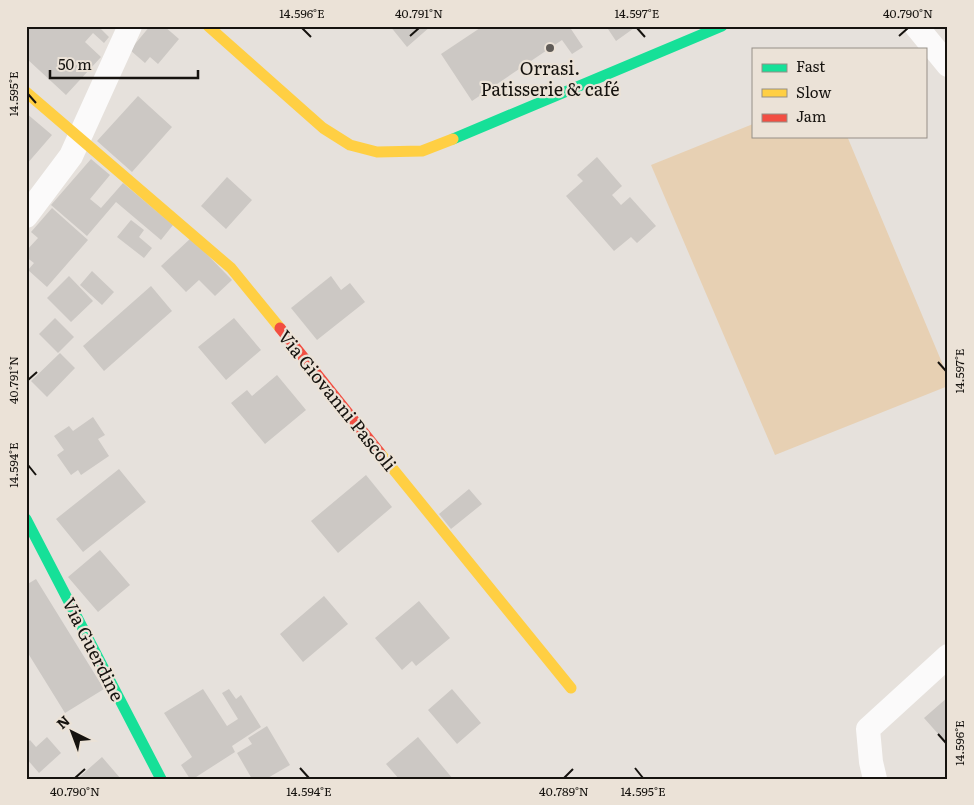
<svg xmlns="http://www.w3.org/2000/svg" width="974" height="805" font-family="Literata,serif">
<rect width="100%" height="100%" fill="#e6e1dc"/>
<path fill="#e7d0b3" d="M753,124V136H847L948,377V386L775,455L651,165Z"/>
<path fill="#ccc8c4" d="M26,26H98L109,37L104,43L93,33L85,42L101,57L66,95L26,58Z
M150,26H164L179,39L158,64L150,57L145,63L130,50Z
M390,26H431L407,47Z
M483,26H569L583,47L572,54L562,40L472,101L441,54Z
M606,26H637L616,41Z
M138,96L172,127L132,172L97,141Z
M26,113L52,135L26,165Z
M597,157L622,186L612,195L621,205L630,197L656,226L637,243L631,237L614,251L566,196L583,181L577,175Z
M91,159L110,175L90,199L101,208L123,183L173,225L161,240L116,202L87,236L51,205Z
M227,177L252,200L226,229L201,206Z
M52,208L88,240L47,287L28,270L34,263L26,257V251L38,238L31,232Z
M131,220L144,230L139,237L152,248L144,258L117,237Z
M191,238L232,280L215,296L199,280L186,292L161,266Z
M92,271L114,292L102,305L80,285Z
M69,276L93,301L71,322L47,298Z
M331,276L341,290L350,283L365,302L317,340L291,308Z
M151,286L172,311L104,371L83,346Z
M55,318L74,337L58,353L39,334Z
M234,318L261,350L226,380L198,347Z
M60,353L75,368L47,397L31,381Z
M277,375L306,410L265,444L231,403L247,390L252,396Z
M93,417L105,435L98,439L109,456L81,475L78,470L71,475L57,455L64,450L54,436L69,426L73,431Z
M119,469L146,502L83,552L56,519Z
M366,475L392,507L338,553L311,521Z
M469,489L482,504L451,529L439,514Z
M100,550L130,585L98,612L68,577Z
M36,579L104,689L65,713L26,650V585Z
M324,596L348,624L303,662L280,634Z
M419,601L450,638L416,666L412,661L402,670L375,638Z
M203,689L227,726L238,719L222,693L229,689L236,699L241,695L261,727L232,746L235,752L193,779H190L181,765L192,757L164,713Z
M452,689L481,723L457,744L428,710Z
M948,697V745L924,718Z
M267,726L290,765L266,779H252L237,753L252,744L248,738Z
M47,737L61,753L39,773L26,758V744L30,740L36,747Z
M418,737L453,779H399L386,764Z
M102,757L121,779H77Z"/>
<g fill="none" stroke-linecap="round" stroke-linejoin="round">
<path stroke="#fbfafa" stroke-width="24" d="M916,26L948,65
M26,216L71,156L130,26
M875,779L871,762L868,729L948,656"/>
<path stroke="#16e098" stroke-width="11" d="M453,139L722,26
M26,519L161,779"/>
<path stroke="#ffcf43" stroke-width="11" d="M208,26L323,128L350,145L377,152L422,151L453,139
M26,92L231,268L280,328
M380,453L571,688"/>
<path stroke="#f24e42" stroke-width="11" d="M280,328L380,453"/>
</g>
<path fill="none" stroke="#16130f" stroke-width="2" d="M302,28L311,37M637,28L645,37M410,36L419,28M899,36L908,28M28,94L36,103M938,362L946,371M28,380L37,372M28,465L36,475M938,734L946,743M300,768L309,778M635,768L643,778M75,778L85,769M564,778L573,769"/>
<circle fill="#5f5b57" stroke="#ebe2d7" stroke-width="2" cx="550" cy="48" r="5"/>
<g text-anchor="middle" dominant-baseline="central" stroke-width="4.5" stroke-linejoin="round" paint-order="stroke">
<g font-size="18" fill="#16130f" stroke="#ebe2d7">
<text x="550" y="67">Orrasi.<tspan x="550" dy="21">Patisserie &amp; café</tspan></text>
</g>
<g font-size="18" fill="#16130f" stroke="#ebe2d7">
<text transform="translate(338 400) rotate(51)">Via Giovanni Pascoli</text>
<text transform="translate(94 649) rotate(63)">Via Guerdine</text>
</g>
</g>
<rect width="974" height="805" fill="none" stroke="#ebe2d7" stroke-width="55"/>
<rect x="752" y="48" width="175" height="90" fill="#ebe2d7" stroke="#968f87"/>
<rect x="762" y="64" width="25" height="8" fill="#16e098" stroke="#968f87"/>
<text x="796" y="72" font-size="15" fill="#16130f">Fast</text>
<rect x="762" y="89" width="25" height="8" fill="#ffcf43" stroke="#968f87"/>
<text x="796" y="98" font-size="15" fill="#16130f">Slow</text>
<rect x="762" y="114" width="25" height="8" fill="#f24e42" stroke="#968f87"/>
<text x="796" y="122" font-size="15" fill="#16130f">Jam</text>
<g transform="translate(72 732) rotate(318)" stroke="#ebe2d7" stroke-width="4" paint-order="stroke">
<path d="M0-4L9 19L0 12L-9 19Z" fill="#16130f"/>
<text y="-8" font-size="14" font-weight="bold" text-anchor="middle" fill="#16130f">N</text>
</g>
<path d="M50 70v8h148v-8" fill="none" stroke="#16130f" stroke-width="2.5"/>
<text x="58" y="70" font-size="15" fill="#16130f" stroke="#ebe2d7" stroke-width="4" paint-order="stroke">50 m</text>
<rect x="28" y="28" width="918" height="750" fill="none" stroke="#16130f" stroke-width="2"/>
<g font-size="12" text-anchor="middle" fill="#16130f">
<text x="302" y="18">14.596°E</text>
<text x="419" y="18">40.791°N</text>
<text x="637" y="18">14.597°E</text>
<text x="908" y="18">40.790°N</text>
<text transform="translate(14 94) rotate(-90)" y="4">14.595°E</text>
<text transform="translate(960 371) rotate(-90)" y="4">14.597°E</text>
<text transform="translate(14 380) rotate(-90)" y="4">40.791°N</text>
<text transform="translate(14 465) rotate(-90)" y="4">14.594°E</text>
<text transform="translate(960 743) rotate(-90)" y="4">14.596°E</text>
<text x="75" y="796">40.790°N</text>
<text x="309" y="796">14.594°E</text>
<text x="564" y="796">40.789°N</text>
<text x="643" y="796">14.595°E</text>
</g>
</svg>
